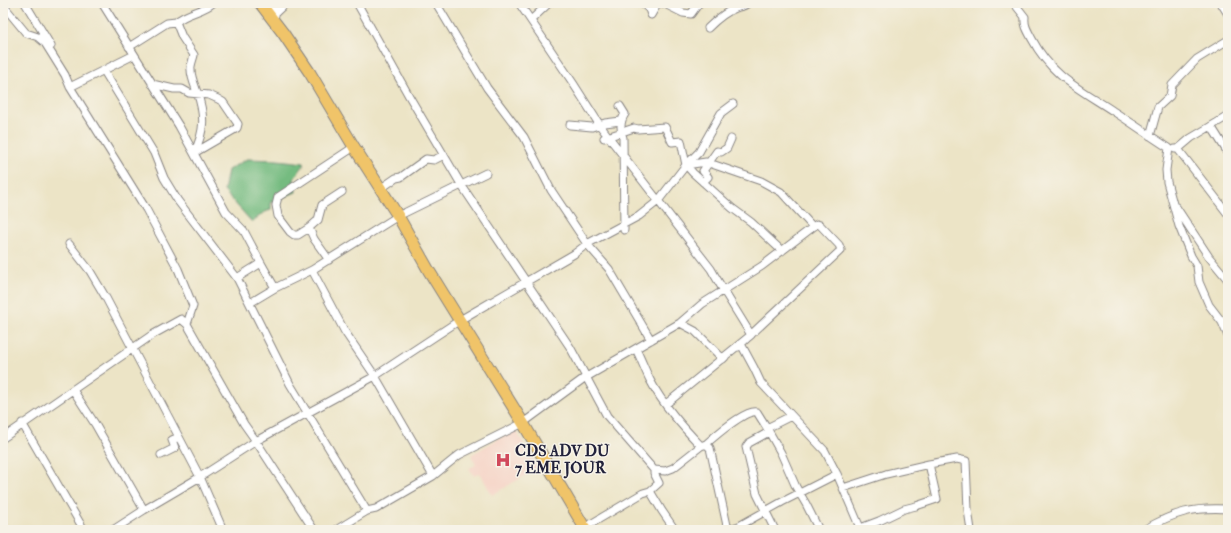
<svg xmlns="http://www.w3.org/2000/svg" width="1231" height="533" font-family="'IM FELL Double Pica',serif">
<rect width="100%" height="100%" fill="#f7f3e8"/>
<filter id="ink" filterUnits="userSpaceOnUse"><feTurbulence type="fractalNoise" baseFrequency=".025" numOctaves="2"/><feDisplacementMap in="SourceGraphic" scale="8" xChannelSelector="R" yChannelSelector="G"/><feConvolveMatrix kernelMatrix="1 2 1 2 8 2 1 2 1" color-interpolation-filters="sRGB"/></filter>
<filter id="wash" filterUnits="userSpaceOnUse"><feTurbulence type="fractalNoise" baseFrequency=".012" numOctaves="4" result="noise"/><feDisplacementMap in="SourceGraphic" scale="16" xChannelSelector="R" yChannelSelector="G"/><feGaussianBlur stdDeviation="0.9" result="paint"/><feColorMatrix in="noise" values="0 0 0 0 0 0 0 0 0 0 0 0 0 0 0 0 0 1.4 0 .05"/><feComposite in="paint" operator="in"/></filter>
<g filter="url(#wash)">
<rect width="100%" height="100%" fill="#ece4c6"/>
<path fill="#f6d2c4" d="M515,429L538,468L492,495L480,473L474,476L469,468L476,465L471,455Z"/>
<path fill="#74bb80" stroke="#4b6e5e" d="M247,159L277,160L305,163L294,179L296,192L283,197L278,203L271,201V210C260,213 261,216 252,222L224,191L228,170Z"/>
</g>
<g filter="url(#ink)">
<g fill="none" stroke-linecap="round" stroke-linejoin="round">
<g stroke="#878380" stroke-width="9">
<path id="minor" d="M25,3L51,46
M102,3L179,126L226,212L244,231L261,263L237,278
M272,3L275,15
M357,3L409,96L462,186L570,347L607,416L654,470
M436,3L487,88L524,137L551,190L587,244L609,269L651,340
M519,3L573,83L601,127L711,269C724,292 738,313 751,335L666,404
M642,3L649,9L651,15L658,3
M663,3L683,13L691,14L699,3
M1014,3L1025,17C1024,26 1028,31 1032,39C1052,77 1080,89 1113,111C1132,123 1150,136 1169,148L1166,170L1167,182L1179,226L1191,256L1197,266L1199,282L1209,305L1222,322L1228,336
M1221,3L1228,14
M3,5L26,33L38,37L45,43L65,75L70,87L146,209L178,269L193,306L187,324L244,424L256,441L314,530
M271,17L286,3
M531,20L549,3
M708,28C716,20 725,12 736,8C740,6 744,7 748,3
M129,47L167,23L176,22
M104,71L154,153L164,178L178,201L237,278L290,384L367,511
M152,84L174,89H182L189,93L209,95L218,99L223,102L238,124L237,128L194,153C205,131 205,115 197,92C195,86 191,77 191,70C190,66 193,60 194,55L182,37L176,22C188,12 203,12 213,3
M70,87L134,55
M620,106L625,114C620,121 620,129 623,138L624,230
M570,125L592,127L605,123L621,121
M1211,126L1228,153
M1150,136L1158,107L1170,96L1172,85L1197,59L1228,40
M604,138L634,128L638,129L665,127L672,142L681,141L686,165L693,173L732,208L751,222L782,251
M1175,149H1178L1191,138L1228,116
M1178,149L1228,214
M686,165L706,162L761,181L781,192L813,227
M703,182L708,177L703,171L717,151L721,152L727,148L731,139
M380,189L396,178L401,177L426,159L434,160L444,155
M342,192L322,205L318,220L309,228L298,235H294L290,232L278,216L276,205L278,197L354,147
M1176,207L1209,257L1228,280
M309,228L314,239L329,260
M69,244L90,271L106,298L200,477L223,530
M261,263L275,288
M312,270L345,332L375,376L433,476
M250,303L275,288L312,270L398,216L486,173
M680,323L695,331L723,359L725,357
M738,347L741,344L754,368L761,383L825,451L837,474L861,530
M636,349C641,359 645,370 650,380C663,405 682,426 701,446L706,444L710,448L728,530
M73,390L95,424L144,510
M22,423L84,530
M767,428L781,453L796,487L806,504L819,530
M769,432L749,443L746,447L757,494L775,530
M3,438L152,335L181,319L187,324
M706,444C715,436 746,409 757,412L767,428L791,416
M161,455L175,448L172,440L179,437
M843,488L886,474L929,464L957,459L966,461L968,510L971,530
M650,491L662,511L675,530
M584,528L643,493L650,491L659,483L654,473V470L665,471L673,468L701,446
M113,530L144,510L200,477L256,441L375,376L460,320L574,254L587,244L639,216L658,201L686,165L699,152L721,113L733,104
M336,530L367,511L376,509L433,476L459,455L523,423L583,379L680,323L702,304L762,266L817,224L820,225L839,245L841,250L741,344
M727,530L739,526L782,502L837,474
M855,530L879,521L904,509L916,506L937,499L929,464
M1144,530C1174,512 1194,507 1228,509"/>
</g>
<g stroke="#878380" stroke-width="13">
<path id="highway" d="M260,3L283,33L310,73L354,147L398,216L429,271L523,423L586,530"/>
</g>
<use href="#minor" stroke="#fff" stroke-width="7"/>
<use href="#highway" stroke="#f0c469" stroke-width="11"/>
</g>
</g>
<defs>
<g id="hospital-bare" transform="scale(1.2)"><path d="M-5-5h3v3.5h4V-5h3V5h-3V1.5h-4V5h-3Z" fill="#d1495b" stroke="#f7f3e8" stroke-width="2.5" paint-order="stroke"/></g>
</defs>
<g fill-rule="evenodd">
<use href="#hospital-bare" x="503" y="460"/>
</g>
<g text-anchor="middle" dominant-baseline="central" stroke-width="3" stroke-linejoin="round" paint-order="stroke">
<g font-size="15" font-weight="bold" fill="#22223b" stroke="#f7f3e8" text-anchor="start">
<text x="515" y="451">CDS ADV DU<tspan x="515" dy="17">7 EME JOUR</tspan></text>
</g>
</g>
<rect width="1231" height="533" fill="none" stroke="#f7f3e8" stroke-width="16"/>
</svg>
